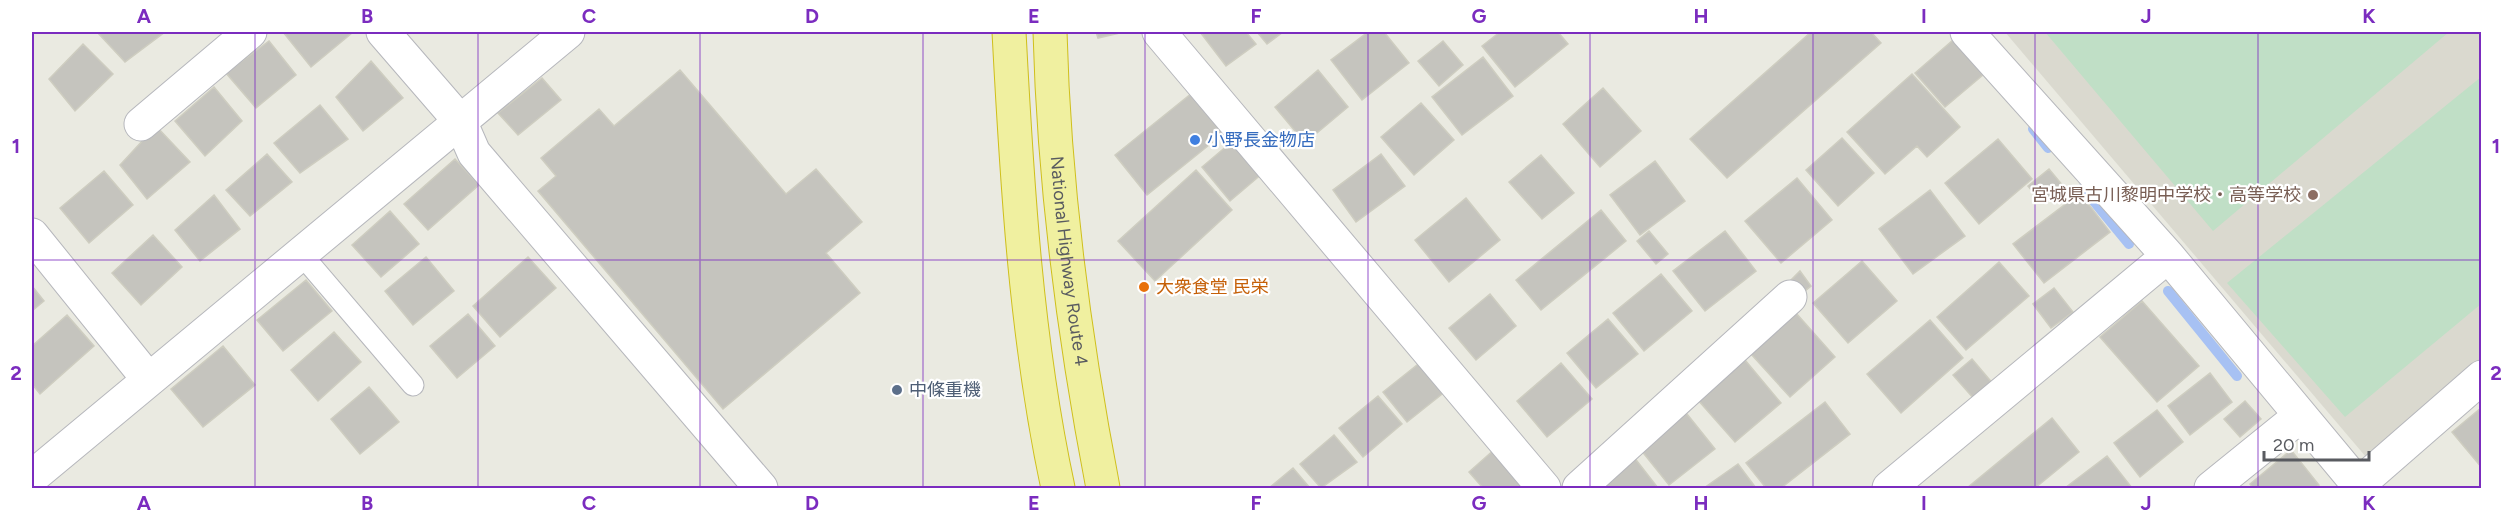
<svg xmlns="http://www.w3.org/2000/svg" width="2513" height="520" font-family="Figtree,'Noto Sans JP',sans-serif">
<rect width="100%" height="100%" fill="#eaeae1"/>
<path fill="#dad9cf" d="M2005,32H2481V359L2366,457Z"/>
<path fill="#c0dfc6" d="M2045,32H2449L2213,231Z
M2481,77V304L2345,417L2227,283Z"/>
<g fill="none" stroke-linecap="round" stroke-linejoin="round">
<path stroke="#a7c1f3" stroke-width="10" d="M2033,129L2048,148
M2083,188L2129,244
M2168,291L2237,376"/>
</g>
<path fill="#c5c4be" stroke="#cecdc0" stroke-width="1.5" d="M97,32H165L125,62Z
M283,32H351L352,33L311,67Z
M1096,32H1124L1098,38Z
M1200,32H1246L1256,44L1226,66Z
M1257,32H1283L1267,44Z
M1368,32H1384L1409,63L1362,100L1331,60Z
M1500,32H1558L1568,44L1515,87L1482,46Z
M1811,32H1871L1881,43L1727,178L1690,139Z
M1953,40L1983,75L1945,107L1915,73Z
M269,41L296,75L256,108L226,73Z
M1443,41L1463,65L1439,86L1418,61Z
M83,44L113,74L75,111L49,79Z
M1483,57L1513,96L1462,135L1432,97Z
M371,61L403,98L363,131L336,97Z
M680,70L786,194L816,169L862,222L826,253L860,293L723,409L538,191L556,176L541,158L599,109L614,126Z
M1318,70L1348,107L1305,143L1275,107Z
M1912,74L1960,127L1927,157L1917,146L1885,174L1847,132Z
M542,78L561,100L518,135L498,113Z
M214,87L242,121L205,156L175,121Z
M1603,88L1641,131L1600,167L1563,124Z
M1192,93L1224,133L1147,195L1115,155Z
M1421,103L1454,140L1414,175L1381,137Z
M320,105L348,139L300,173L274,143Z
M156,126L190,162L147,199L120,165Z
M1842,138L1874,173L1838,206L1806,170Z
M1235,139L1263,173L1230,201L1202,167Z
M1998,139L2032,179L1979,224L1945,183Z
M267,154L292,182L250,216L226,190Z
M1381,154L1405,186L1356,222L1333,190Z
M1541,155L1574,193L1542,219L1509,182Z
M455,159L479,185L428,230L404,204Z
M1655,161L1685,201L1640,235L1610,195Z
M2049,169L2068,192L2055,202L2050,196L2042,203L2028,186Z
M1196,170L1232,210L1155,281L1118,241Z
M104,171L133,205L89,243L60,208Z
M1797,178L1832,220L1781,263L1745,221Z
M1930,190L1965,236L1913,274L1879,229Z
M2080,193L2110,232L2044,283L2013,244Z
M214,195L240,229L200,261L175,230Z
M1466,198L1500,240L1449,282L1415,240Z
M1601,210L1626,241L1541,310L1516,280Z
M390,211L419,244L381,277L352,245Z
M1649,231L1668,254L1656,264L1637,241Z
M1725,231L1756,271L1705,311L1673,271Z
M153,235L182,267L141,305L112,273Z
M426,257L454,291L413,325L385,291Z
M528,257L556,288L500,337L473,306Z
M1862,261L1897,301L1848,343L1813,303Z
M1999,262L2029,296L1966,350L1937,317Z
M1800,271L1811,286L1800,295L1788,283Z
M1661,274L1692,311L1644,351L1613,313Z
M306,280L332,311L283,351L257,320Z
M32,286L44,301L32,311Z
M2054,288L2073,312L2051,328L2033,304Z
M1490,294L1516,326L1476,360L1449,328Z
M2142,301L2199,366L2157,402L2100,337Z
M1796,313L1835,357L1790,397L1751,354Z
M468,314L495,346L457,378L430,346Z
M67,315L94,346L40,394L32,384V346Z
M1608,319L1638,354L1596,388L1567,353Z
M1930,320L1963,358L1901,413L1867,374Z
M334,332L361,362L318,401L291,370Z
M223,346L255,385L203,427L171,389Z
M1972,359L1994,385L1975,400L1953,375Z
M1745,360L1781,403L1735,442L1698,400Z
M1422,361L1446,391L1407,422L1383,392Z
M1561,363L1592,399L1547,437L1517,401Z
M2210,373L2232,402L2190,435L2168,406Z
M369,387L399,422L360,454L331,419Z
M1378,396L1402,424L1363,457L1339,428Z
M2245,401L2261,419L2240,437L2224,419Z
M1825,402L1850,434L1781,488H1766L1746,463Z
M2482,407V468L2452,432Z
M1683,409L1715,449L1669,485L1637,445Z
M2157,410L2183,442L2140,477L2114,443Z
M2052,418L2079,452L2035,488H1967Z
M1334,435L1357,462L1321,488L1300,464Z
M1496,448L1530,488H1483L1469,472Z
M2291,450L2319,485L2315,488H2253L2250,484Z
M1630,452L1658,488H1593Z
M2107,456L2132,488H2065Z
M1738,464L1756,488H1704Z
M1293,468L1310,488H1269Z"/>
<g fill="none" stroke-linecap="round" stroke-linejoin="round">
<g stroke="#b6b7bc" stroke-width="23">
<path id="service" d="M302,255L413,385"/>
</g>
<g stroke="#b6b7bc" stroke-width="35">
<path id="minor" d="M383,32L460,121L474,153L761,488
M1159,32L1544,488
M1967,32L2168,256L2361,488
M141,124L250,32
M32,235L149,380
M32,477L568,32
M2358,485L2482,377
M1579,488L1790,297
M1889,488L2168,256
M2211,488L2300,416"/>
</g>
<g stroke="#cfbf1b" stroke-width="35">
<g id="trunk">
<path d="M1009,32C1017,184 1026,339 1058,488"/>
<path id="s1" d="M1050,32C1054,184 1074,338 1103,488"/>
</g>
</g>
<use href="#service" stroke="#fff" stroke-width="21"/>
<use href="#minor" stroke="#fff" stroke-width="33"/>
<use href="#trunk" stroke="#f0f0a0" stroke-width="33"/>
</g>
<path fill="none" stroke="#7b2cbf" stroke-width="1.5" stroke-opacity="0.55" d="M255,32V488M478,32V488M700,32V488M923,32V488M1145,32V488M1368,32V488M1590,32V488M1813,32V488M2035,32V488M2258,32V488M32,260H2482"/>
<circle fill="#3f7fe0" stroke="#fff" stroke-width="2" cx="1195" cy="140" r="6"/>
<circle fill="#8d6e63" stroke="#fff" stroke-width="2" cx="2313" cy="195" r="6"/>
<circle fill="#e8710a" stroke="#fff" stroke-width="2" cx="1144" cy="287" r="6"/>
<circle fill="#5c6f8a" stroke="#fff" stroke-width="2" cx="897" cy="390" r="6"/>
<g text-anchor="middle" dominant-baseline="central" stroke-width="4.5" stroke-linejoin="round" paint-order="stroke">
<g font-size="18" fill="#366cbe" stroke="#fff" text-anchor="start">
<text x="1207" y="140">小野長金物店</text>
</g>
<g font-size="18" fill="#785e54" stroke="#fff" text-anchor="end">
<text x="2301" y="195">宮城県古川黎明中学校・高等学校</text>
</g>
<g font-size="18" fill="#595b60" stroke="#fff">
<text stroke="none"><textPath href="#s1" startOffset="230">National Highway Route 4</textPath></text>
</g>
<g font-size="18" fill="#c56008" stroke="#fff" text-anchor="start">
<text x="1156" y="287">大衆食堂 民栄</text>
</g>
<g font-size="18" fill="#4e5e75" stroke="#fff" text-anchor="start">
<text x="909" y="390">中條重機</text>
</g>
</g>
<rect width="2513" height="520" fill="none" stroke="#ffffff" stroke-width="66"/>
<path d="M2264 451v9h105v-9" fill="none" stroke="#595b60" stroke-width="3"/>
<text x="2273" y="451" font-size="18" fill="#595b60" stroke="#ffffff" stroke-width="4.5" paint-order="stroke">20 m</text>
<rect x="33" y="33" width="2447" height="454" fill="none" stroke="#7b2cbf" stroke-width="2"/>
<g font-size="20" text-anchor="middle" font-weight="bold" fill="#7b2cbf">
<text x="144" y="23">A</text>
<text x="367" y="23">B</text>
<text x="589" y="23">C</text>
<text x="812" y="23">D</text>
<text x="1034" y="23">E</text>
<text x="1256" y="23">F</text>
<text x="1479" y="23">G</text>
<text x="1701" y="23">H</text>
<text x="1924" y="23">I</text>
<text x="2146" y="23">J</text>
<text x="2369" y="23">K</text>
<text x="16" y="153">1</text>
<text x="2496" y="153">1</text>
<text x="16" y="380">2</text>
<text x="2496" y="380">2</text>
<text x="144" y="510">A</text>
<text x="367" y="510">B</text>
<text x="589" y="510">C</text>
<text x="812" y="510">D</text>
<text x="1034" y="510">E</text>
<text x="1256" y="510">F</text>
<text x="1479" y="510">G</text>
<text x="1701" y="510">H</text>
<text x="1924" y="510">I</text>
<text x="2146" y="510">J</text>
<text x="2369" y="510">K</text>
</g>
</svg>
